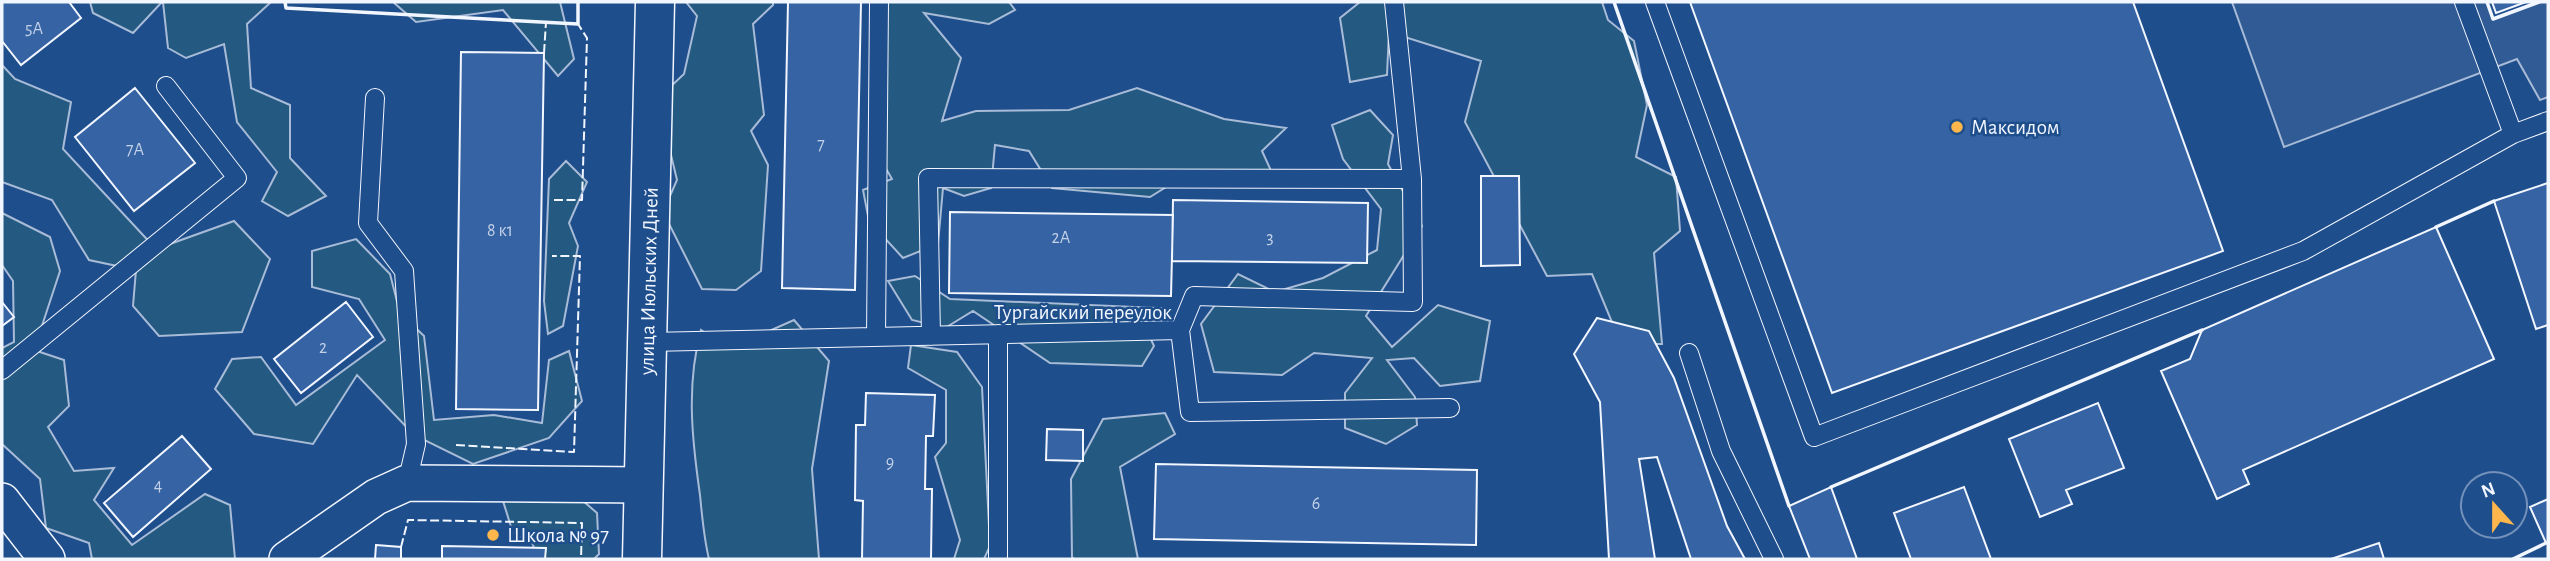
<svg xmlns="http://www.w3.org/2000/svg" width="2550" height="561" font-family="'Alegreya Sans',sans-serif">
<rect width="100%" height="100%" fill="#1f4e8c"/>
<path fill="#245a82" stroke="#a8bbd7" stroke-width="2" d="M90,2H162L133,33L93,13Z
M163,2H271L247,24L251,88L290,105V158L326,196L288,216L262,201L277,172L237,122L224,44L186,58L168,48Z
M393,2H560L574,59L558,76L503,10L416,22Z
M686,2H773V5L753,24L764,115L751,131L768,165L761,271L736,290L702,289L663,212L677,180L665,130L668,89L684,74L697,16Z
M871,2H1009L1015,10L989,24L924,13L961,58L942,121L976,111L1069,110L1137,88L1224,119L1286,128L1262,151L1278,186L1192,171L1150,197L1052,188L1029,151L995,145L991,188L964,196L943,188L938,244L903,258L869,221L863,190L892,179L871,143Z
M1360,2H1602L1608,20L1634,41L1647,105L1636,157L1676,177L1680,231L1654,253L1662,344H1621L1592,274L1547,276L1465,122L1481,61L1389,32L1387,75L1350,82L1340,18Z
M2,65L15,79L71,102L63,149L156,249L234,221L270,259L242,332L159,336L133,306L136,270L89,260L52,200L2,182Z
M1370,110L1393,135L1388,164L1422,226L1366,316L1392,347L1438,305L1490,321L1480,381L1440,386L1414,358L1387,360L1415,397L1417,425L1386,444L1345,428V393L1372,358L1314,353L1282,375L1214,372L1201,324L1238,274L1275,292L1323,278L1377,250L1381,209L1343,159L1332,125Z
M566,161L587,182L569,223L578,246L563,326L548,334L544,301L549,179Z
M2,213L50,237L60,271L34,350L64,360L69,406L48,427L74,471L114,468L94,500L132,545L205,494L230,505L235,559H92L89,543L46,528L40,479L2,444V348L14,342L13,281L2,265Z
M356,239L390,274L400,313L424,336L434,420L494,415L542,423L549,360L569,351L582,401L549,438L473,464L414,435L357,375L313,444L254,434L215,389L232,359L261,357L296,405L385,340L359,299L312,287V251Z
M915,276L950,299L1160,308L1142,320L1154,346L1142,366L1050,363L973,311L945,328L912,320L888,281Z
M794,320L829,361L812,469L819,559H709C704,539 702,516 700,495C692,439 686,385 701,330L728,349Z
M911,345L957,352L982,387L990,546L984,559H954L960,540L935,457L946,443V390L908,368Z
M1165,413L1175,434L1120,467L1138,559H1074L1072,557L1071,479L1103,419Z
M514,474L560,481L597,513L599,554L594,559H535L533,544L513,533L503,501Z"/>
<path fill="#305b95" stroke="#a8bbd7" stroke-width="2" d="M2232,2H2487L2493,19L2539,2H2548V97L2540,100L2517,59L2284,147Z"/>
<path fill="#3563a3" stroke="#f2f6ff" stroke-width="2" d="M2,2H69L81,18L21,65L2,41Z
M788,2H861L855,290L782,288Z
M1690,2H2133L2223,251L1832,393Z
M2492,2H2526L2496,13Z
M461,52L544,53L538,410L456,409Z
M135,88L195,163L134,211L75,137Z
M1481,176H1519L1520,265L1481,266Z
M2548,183V325L2536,329L2494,201Z
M1173,200L1368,203L1367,263L1172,261Z
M950,212L1173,215L1171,296L949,293Z
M2436,227L2494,359L2243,470L2249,484L2217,499L2161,371L2190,359L2202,330Z
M2,302L14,317L2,326Z
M346,302L373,337L301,393L274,359Z
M1597,318L1649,331L1674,378L1727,526L1745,559H1691L1657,457L1639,459L1655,559H1609L1600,402L1574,354Z
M866,393L935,395L933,436H926L925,489H932L931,559H862L863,501L855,500L856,425H865Z
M2098,403L2124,468L2066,490L2072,504L2040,517L2009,439Z
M1047,429L1083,430V461L1046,460Z
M182,436L211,469L133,537L104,503Z
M1156,464L1477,470L1476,545L1154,539Z
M1831,487L1857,559H1810L1789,506Z
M1964,487L1991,559H1911L1894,513Z
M2548,499V542L2546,543L2530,507Z
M2379,543L2384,559H2331Z
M376,545L401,547V559H375Z
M442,546L546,548L545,559H442Z"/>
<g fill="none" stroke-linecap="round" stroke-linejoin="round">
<g stroke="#f2f6ff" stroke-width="20">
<path id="service" d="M1655,2L1814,437L2303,251L2513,134L2548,121
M2464,2L2513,134
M375,98L368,223L404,271L416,444L407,483
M1180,330L1194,296L1413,302L1412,179L1394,2
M931,336L928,178L1412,179
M876,337L879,2
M649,342L1180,330L1190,412L1450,408
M1689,353L1721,451L1774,559
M2,370L237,178L166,86
M998,559V334"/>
</g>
<g stroke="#f2f6ff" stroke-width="38">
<path id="minor" d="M2,501L47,559
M287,559L376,497L407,483L643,485"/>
</g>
<g stroke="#f2f6ff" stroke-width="41">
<g id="tertiary">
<path id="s1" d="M642,559L655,2"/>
</g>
</g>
<use href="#service" stroke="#1f4e8c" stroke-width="18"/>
<use href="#minor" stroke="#1f4e8c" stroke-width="35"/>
<use href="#tertiary" stroke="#1f4e8c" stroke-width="38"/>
<path stroke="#f2f6ff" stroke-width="2" stroke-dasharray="9 3.5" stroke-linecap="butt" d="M544,53L546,22
M554,200H582L587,38L578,24
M456,445L574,452L580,256H552
M401,547L408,520L582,523L581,559"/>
<path stroke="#f2f6ff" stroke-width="3.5" d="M285,2L286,8L578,24V2
M1614,2L1789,506
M2487,2L2493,19L2539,2
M2436,227L2494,201
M1831,487L2202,330
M2513,559L2546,543"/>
</g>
<g fill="#ffb74d" stroke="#1f4e8c" stroke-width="2.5">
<circle cx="1957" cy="127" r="7"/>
<circle cx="493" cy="535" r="7"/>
</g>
<g text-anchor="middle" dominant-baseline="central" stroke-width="5" stroke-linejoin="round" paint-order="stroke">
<g font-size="18" fill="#c3d1e8">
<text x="34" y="29">5А</text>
<text x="821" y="145">7</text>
<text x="135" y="150">7А</text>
<text x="500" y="231">8 к1</text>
<text x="1061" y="238">2А</text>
<text x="1270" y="238">3</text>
<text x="323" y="348">2</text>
<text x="890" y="463">9</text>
<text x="158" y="486">4</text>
<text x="1316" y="504">6</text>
</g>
<g font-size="21" fill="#f2f6ff" stroke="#1f4e8c" text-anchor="start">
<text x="1971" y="127">Максидом</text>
<text x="507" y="535">Школа № 97</text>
</g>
<g font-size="21" fill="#f2f6ff" stroke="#1f4e8c">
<text stroke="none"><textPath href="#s1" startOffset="278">улица Июльских Дней</textPath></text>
<text x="1083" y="312">Тургайский переулок</text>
</g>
</g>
<rect width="2550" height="561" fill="none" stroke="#f2f6ff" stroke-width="7"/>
<g transform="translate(2494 505) rotate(339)"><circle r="33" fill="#1f4e8c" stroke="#7391ba" stroke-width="2"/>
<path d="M0-5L12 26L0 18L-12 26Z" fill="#ffb74d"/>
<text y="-10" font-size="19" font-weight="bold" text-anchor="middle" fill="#f2f6ff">N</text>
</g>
</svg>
